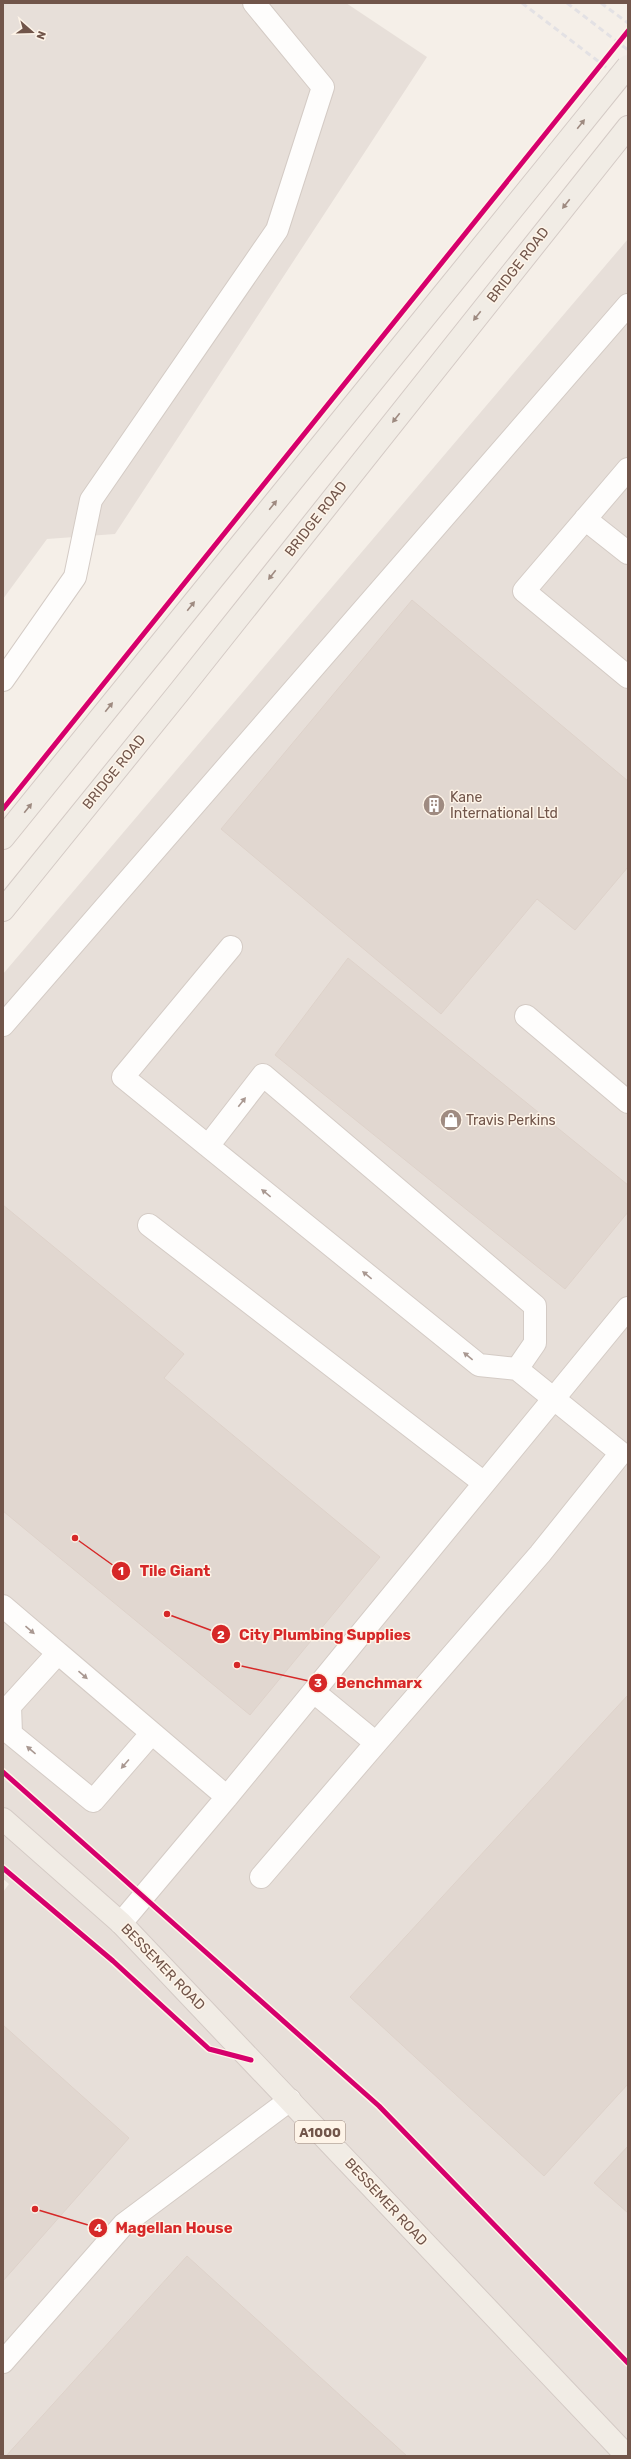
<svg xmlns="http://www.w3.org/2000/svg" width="631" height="2459" font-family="Rubik,sans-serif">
<rect width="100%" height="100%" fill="#f5efe8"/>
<path fill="#e7dfd9" d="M3,3H346L427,57L115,534L47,539L3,599Z
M628,239V2456H3V1892L9,1884L3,1879V974Z"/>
<path fill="#e1d7d0" stroke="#ded2ca" d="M412,600L628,781V867L575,930L537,899L441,1014L221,829Z
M348,958L628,1185V1212L565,1289L275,1055Z
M3,1205L184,1354L164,1378L380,1557L250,1715L3,1511Z
M628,1695V2084L544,2176L350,1997Z
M3,2025L129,2138L3,2281Z
M628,2146V2213L594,2183Z
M187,2256L342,2397L407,2456H6Z"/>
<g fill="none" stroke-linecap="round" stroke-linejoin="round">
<g stroke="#d4cbc5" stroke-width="24">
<path id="minor" d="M628,469L524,591L628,677
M585,519L628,553
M3,680L75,577L91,500L277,230L323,87L254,3
M526,1016L628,1102
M3,1025L628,305
M208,1146L123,1077L231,947
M149,1225L484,1483
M3,1606L58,1653
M314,1692L376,1743L540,1554L621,1453L517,1369L479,1365L208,1146L263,1075L535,1306V1343L517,1369
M151,1734L93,1801L11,1734L10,1706L58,1653L227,1797
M261,1877L376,1743
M121,1923L227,1797L628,1308
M3,2362L124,2224L290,2100"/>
</g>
<g stroke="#d4cac5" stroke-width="24">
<path id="major" d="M3,838L557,154
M3,910L180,691L628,127
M3,1819L121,1923L627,2456"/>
</g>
<use href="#minor" stroke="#fefdfc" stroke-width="22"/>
<use href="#major" stroke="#f1ece5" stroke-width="22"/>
<path stroke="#e3e1e4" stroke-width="3" stroke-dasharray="6 4" stroke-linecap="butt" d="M522,3L628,84
M567,3L628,50
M601,3L628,23"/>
<g stroke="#d4cac5" stroke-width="24" stroke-linecap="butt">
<path id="major-bridge" d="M557,154L628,66"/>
</g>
<use href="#major-bridge" stroke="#f1ece5" stroke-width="22"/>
<g stroke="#fef4e8" stroke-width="8">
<path id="cycleway" d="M3,809L628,31
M3,1772L379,2106L628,2363
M3,1868L113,1961L209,2049L251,2060"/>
</g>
<use href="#cycleway" stroke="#d6006c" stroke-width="5"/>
</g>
<defs><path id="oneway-solid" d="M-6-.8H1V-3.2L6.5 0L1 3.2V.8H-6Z"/></defs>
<g fill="#9e8a80">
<use href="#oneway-solid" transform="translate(581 124) rotate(-51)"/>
<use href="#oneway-solid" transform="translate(566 204) rotate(128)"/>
<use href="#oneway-solid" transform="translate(477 316) rotate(128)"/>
<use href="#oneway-solid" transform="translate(396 418) rotate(128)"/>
<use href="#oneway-solid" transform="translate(273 505) rotate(-51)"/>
<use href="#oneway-solid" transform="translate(272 575) rotate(128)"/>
<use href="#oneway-solid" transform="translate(191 606) rotate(-51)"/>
<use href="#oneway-solid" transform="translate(109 707) rotate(-51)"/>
<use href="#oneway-solid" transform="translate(28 808) rotate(-51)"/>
</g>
<g fill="#a99891">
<use href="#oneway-solid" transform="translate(242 1102) rotate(-52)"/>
<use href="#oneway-solid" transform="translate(266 1193) rotate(-141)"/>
<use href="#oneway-solid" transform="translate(367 1275) rotate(-141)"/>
<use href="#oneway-solid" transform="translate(468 1356) rotate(-141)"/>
<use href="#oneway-solid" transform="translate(30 1630) rotate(41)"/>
<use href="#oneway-solid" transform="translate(83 1675) rotate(41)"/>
<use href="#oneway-solid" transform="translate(31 1750) rotate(-140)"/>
<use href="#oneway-solid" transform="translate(125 1764) rotate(131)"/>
</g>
<defs>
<g id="building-disc" transform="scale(1.15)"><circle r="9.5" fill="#9f8b81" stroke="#fef4e8"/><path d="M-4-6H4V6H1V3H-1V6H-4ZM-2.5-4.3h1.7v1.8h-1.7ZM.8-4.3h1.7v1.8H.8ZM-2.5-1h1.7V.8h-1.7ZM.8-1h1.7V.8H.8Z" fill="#fff"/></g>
<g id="shop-disc" transform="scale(1.15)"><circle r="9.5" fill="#9f8b81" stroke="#fef4e8"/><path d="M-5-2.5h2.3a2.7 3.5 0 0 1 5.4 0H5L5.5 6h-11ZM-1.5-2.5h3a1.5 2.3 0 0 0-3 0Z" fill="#fff"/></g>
</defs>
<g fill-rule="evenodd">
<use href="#building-disc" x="434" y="805"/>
<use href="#shop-disc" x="451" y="1120"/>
</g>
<g text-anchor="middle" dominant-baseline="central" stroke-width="3" stroke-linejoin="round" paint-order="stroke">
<rect fill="#fef4e8" stroke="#9b8579" stroke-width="1" x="295" y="2121" width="50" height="22" rx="3"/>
<g font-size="13" font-weight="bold" fill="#71554a">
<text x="320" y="2132">A1000</text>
</g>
<g font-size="14" fill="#71554a" stroke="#fef4e8">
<text transform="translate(518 265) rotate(-52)">BRIDGE ROAD</text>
<text transform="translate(316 519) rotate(-52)">BRIDGE ROAD</text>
<text transform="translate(114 772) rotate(-51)">BRIDGE ROAD</text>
<text transform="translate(163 1967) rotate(46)">BESSEMER ROAD</text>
<text transform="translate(386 2202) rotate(47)">BESSEMER ROAD</text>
</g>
<g font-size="14" fill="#71554a" stroke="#fef4e8" text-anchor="start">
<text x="450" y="797">Kane<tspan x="450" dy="16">International Ltd</tspan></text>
<text x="466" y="1120">Travis Perkins</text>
</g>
</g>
<path fill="none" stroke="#d62828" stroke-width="1.5" d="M75 1538L121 1571M167 1614L221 1634M237 1665L318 1683M35 2209L98 2228"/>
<g fill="#d62828" stroke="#fef4e8" stroke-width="1.5">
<circle cx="75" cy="1538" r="4"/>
<circle cx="167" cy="1614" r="4"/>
<circle cx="237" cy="1665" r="4"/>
<circle cx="35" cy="2209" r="4"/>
<circle cx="121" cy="1571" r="10"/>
<circle cx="221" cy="1634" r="10"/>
<circle cx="318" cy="1683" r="10"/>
<circle cx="98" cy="2228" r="10"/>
</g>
<g font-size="12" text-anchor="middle" font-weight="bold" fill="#fff">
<text x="121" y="1575">1</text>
<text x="221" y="1639">2</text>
<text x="318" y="1687">3</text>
<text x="98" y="2232">4</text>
</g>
<g font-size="15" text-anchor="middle" font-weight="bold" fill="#d62828" stroke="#fef4e8" stroke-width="3" stroke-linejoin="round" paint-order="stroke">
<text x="175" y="1576">Tile Giant</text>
<text x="325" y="1640">City Plumbing Supplies</text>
<text x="379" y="1688">Benchmarx</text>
<text x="174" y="2233">Magellan House</text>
</g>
<rect width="631" height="2459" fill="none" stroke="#71554a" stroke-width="8"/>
<g transform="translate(32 32) rotate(110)" stroke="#fef4e8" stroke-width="3" paint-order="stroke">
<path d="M0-3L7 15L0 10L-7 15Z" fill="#71554a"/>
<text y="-6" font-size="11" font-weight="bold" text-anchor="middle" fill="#71554a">N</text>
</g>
</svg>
